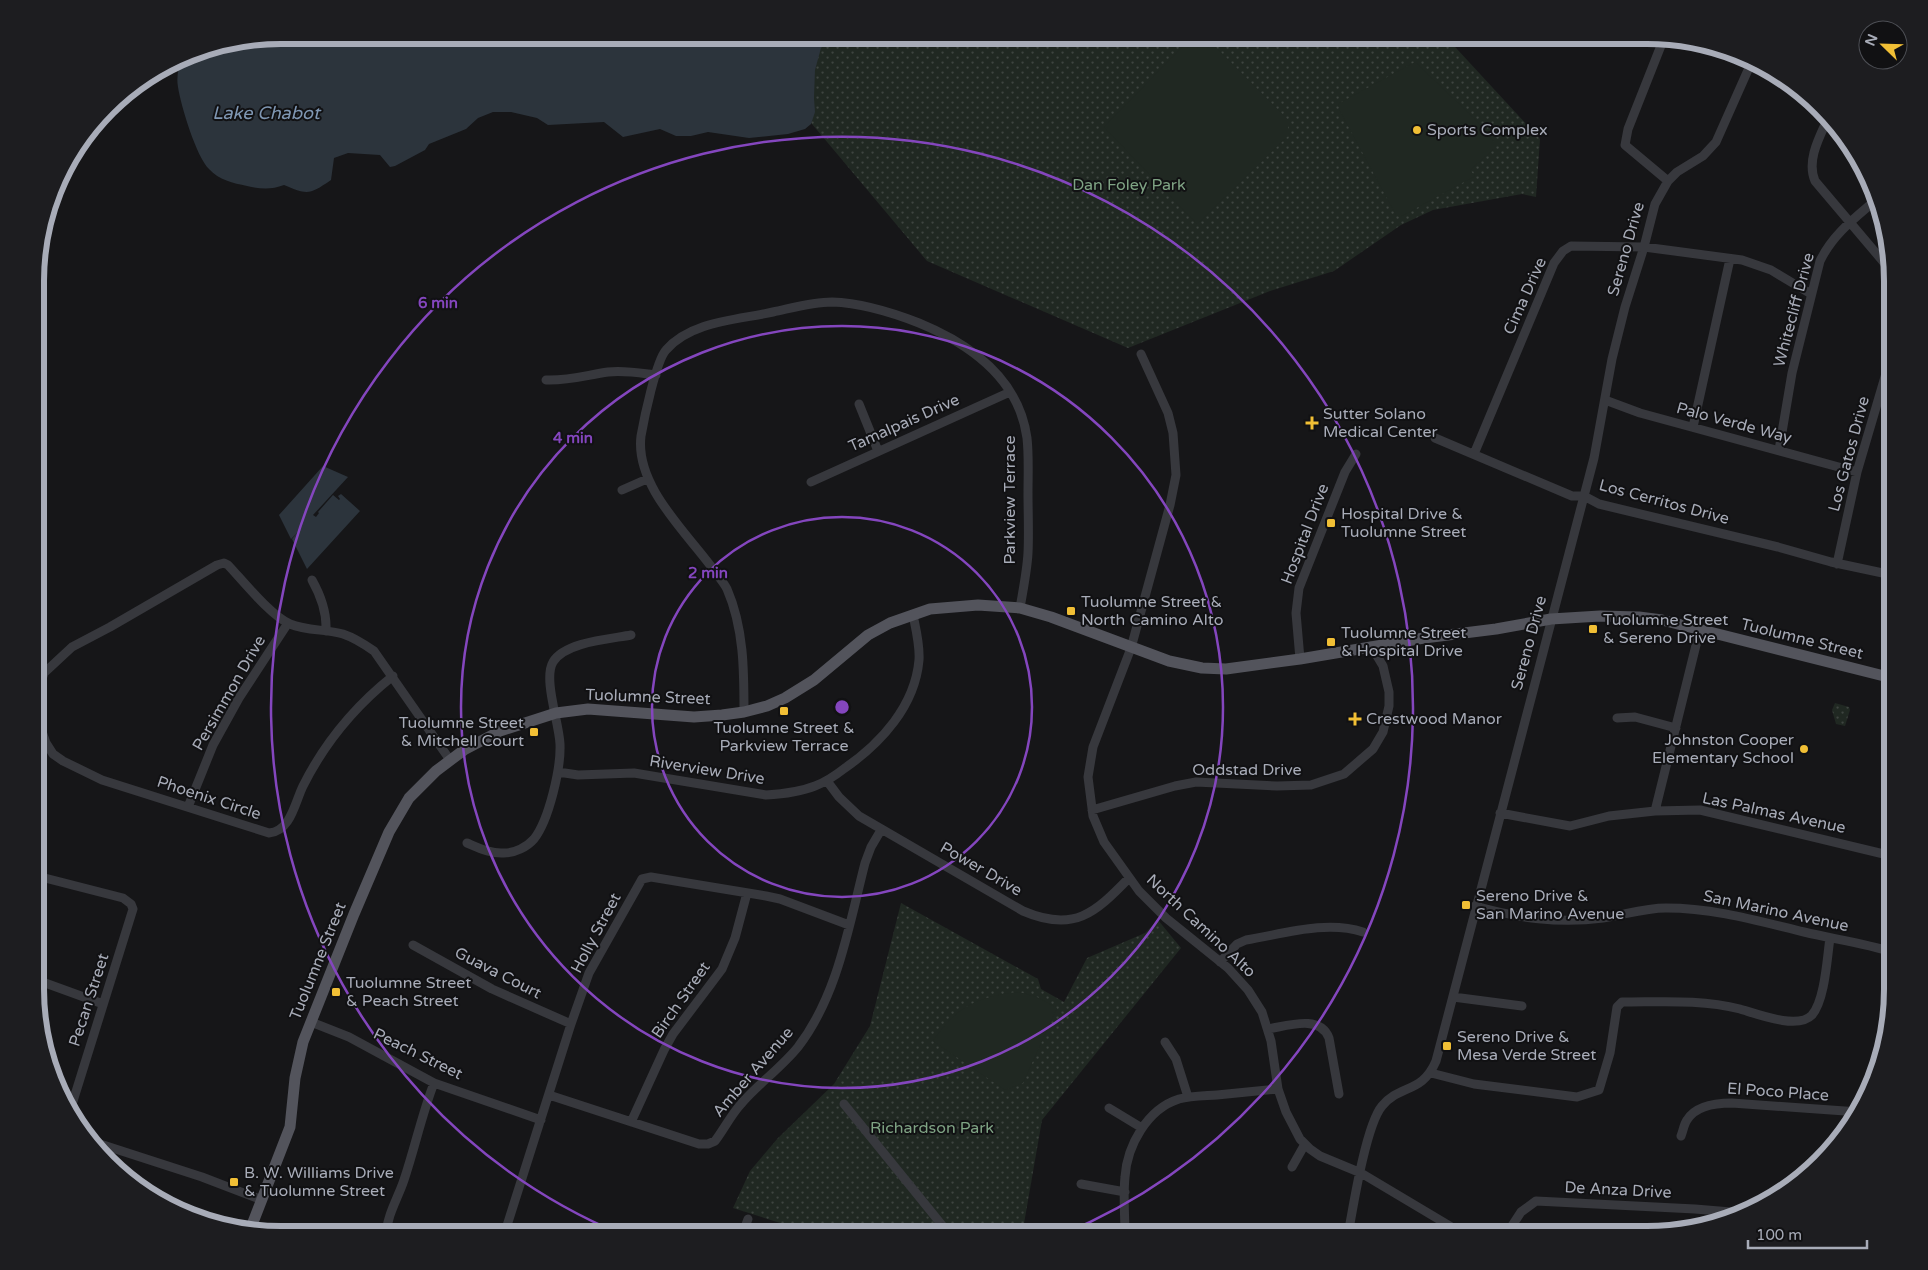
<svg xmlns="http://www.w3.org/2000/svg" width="1928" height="1270" font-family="'Varela Round',sans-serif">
<defs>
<pattern id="grass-dots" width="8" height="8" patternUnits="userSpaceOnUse" patternTransform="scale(1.25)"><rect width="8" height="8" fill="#202822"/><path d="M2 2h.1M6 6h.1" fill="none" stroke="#3e4440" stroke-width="1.8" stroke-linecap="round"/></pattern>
</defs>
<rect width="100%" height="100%" fill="#161618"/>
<path fill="url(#grass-dots)" d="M804,35H1444L1540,139L1536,197L1522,194L1433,210L1401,225L1334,271L1270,291L1128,348L927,261L770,74Z
M1835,703L1849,707L1850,710L1845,726L1836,724L1832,710Z
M901,903L1038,979L1041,989L1064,1002L1087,958L1145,933L1158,920L1181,948L1042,1120L1022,1235H818L733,1208L750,1171L778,1138L834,1084L870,1026Z"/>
<path fill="#202822" d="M1194,35H1204L1288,120V136L1197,224L1104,127Z
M1415,62L1474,118L1494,142V149L1470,170L1475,176L1400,217L1396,215L1340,111L1338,104Z
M1019,992L1037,997L1057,1008L1023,1083L1005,1090L933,1041C955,1007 980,996 1019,992Z"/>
<path fill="#2c343c" d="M280,35H834L821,48L815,70L814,98L815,112L811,124L805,129L788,134L749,138L708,132L691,136H676L660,129L623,137L604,122L548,125L537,118L511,112H493L478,118L466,129L429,144L425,150L395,166L390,167L380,155L348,153L334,158L331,180C309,195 308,195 284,185C271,190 260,189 247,186C233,183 219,180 209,169C196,156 181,106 178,87C176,76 179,66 182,57L187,54Z
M323,466L348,477L313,515L316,517L319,513L318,512L333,495L339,500L340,499L338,496L341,494L360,511L307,569L292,539L298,532L291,539L279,515Z"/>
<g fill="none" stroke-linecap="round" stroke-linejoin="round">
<path stroke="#37383d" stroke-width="9" d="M1664,38L1628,129L1625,145L1668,181
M1829,116C1820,136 1806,160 1815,181L1892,272
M1141,354L1168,413L1173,433L1176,475L1170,505L1131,648L1093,747L1088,777L1093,816L1104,842L1139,891L1166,918L1228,968L1248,990L1262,1012L1271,1041L1278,1089L1286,1112L1300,1139L1310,1149L1320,1156L1361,1173L1465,1235
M546,380C568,381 587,375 608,372C624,370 640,373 656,375
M1605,400L1640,413L1857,472
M859,404L878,451
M37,423L39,417
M1693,427L1730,259
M1435,438L1572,496H1584L1599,504L1778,547L1831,562L1892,575
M1779,450L1792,373L1820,261C1833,234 1855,218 1877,199
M1474,454L1554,263L1563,251L1571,246L1644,247L1742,260L1771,270L1811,294
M811,482L1010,392
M622,490L647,479
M1837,564L1857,472L1892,353
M312,580C321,596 327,612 326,631
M1300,659L1296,613L1299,588L1345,472L1356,454
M37,705L38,690L44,673L72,647L110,627L217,565L224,563L228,565C243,581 271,616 290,624C307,631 326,629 343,634C355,638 364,644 374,651L450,760
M37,707L39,723L46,743L53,754L63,761L102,780L269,833C291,831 295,802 303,786C325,742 354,707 393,676
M744,712C744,671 744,628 727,589C723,581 715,573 710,565C683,529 635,484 641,436C644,419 656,361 666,350C691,321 738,320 773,312C792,308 813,302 832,302C862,303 891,312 919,323C970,344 1019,379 1027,438C1029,456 1028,475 1028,493C1028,513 1029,533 1028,553C1027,571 1023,590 1020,608
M1617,718L1635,717L1676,728
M558,772L578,775L634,773L766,795C783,794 800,792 815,786C826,782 836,775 845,768C881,743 915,706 919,660C920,645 916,630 913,615
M827,781L839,797L859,816L1023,911C1074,933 1095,913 1129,878
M188,807L213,745L239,698L288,623
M1092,810L1175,786L1196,782L1277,786L1311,785L1344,774L1373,749L1383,732L1389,706V692L1383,666L1371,646
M1655,811L1700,629
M1500,813L1570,826L1609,816L1655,811L1700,810L1892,856
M467,843C479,848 491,854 504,853C515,853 527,847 534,839C549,820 561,768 560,744C559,722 543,679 553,662C565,642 610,639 631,635
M37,876L123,898L131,904L133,909L69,1114
M1475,906C1518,918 1559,924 1603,918C1624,915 1644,908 1666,908C1714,908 1758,921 1804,932C1833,939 1864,943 1892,952
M413,945L492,989L571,1024
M1220,962L1237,944L1246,940C1283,934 1326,920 1363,932
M37,980L103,1004
M1453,997L1522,1006
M311,1022L349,1037L434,1083L541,1120
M1268,1029C1287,1026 1320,1014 1329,1038L1339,1094
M1165,1042L1176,1059L1188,1097
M1431,1073L1474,1084L1577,1097L1599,1090L1610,1053L1617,1007L1622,1002C1662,1002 1701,999 1740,1009C1757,1014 1798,1030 1812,1015C1825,1000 1827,958 1830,938
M549,1095L699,1144H708L715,1141C724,1129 731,1115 741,1104C758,1084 781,1068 798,1047C838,995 849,925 865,863L871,847L881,830
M844,1104L950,1235
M1109,1108L1142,1128
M631,1122L664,1050L673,1034L722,969L735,938L747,893
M1681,1136C1683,1131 1684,1124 1687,1120C1696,1105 1716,1103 1732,1103L1859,1112
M97,1143L202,1177L262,1200
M1292,1167L1305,1144
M1081,1184L1125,1192
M678,1234L680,1235
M386,1235C387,1215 398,1198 404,1180C415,1147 422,1114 434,1083
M504,1235L571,1024L589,973L642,879L651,877L766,896L780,899L849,925
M742,1235L748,1219
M1125,1235C1125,1216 1123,1196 1125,1177C1127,1146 1147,1109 1179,1099C1191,1096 1204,1096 1217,1095C1237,1093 1257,1091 1278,1089
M1348,1235C1353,1207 1366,1125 1382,1106C1400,1084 1422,1094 1436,1061L1594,458L1612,359L1625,307L1644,247L1655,204L1668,181L1677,172L1703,156L1716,142L1752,61
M1506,1235L1521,1212L1536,1201L1695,1209L1743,1213"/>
<path stroke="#53545c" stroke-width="11" d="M250,1230L290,1127L295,1078L303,1042L354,914L389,832L409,798L436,771L464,750L500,731L556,713L588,709L694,717L722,715L744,712L767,706L785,698L814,680L868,635L890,623L930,609L978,605L1020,608L1051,617L1169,661L1202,668L1226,669L1300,659L1424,638L1496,629L1551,619L1600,616L1639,617L1662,620L1892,678"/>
</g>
<g fill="none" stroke="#8446be" stroke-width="2.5">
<circle cx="842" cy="707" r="190"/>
<circle cx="842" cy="707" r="381"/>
<path d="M623 1235A571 571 0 1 1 1061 1235"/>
</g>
<g fill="#f1bf35" stroke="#111113" stroke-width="2">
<circle cx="1417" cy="130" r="5"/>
<path d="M1309.5 415.5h5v5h5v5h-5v5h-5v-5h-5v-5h5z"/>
<rect x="1326" y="518" width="10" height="10" rx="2.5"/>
<rect x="1066" y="606" width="10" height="10" rx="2.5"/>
<rect x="1588" y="624" width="10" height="10" rx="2.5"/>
<rect x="1326" y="637" width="10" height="10" rx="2.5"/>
<rect x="779" y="706" width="10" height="10" rx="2.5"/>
<path d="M1352.5 711.5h5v5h5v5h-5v5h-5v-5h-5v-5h5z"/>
<rect x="529" y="727" width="10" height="10" rx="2.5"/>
<circle cx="1804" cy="749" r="5"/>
<rect x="1461" y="900" width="10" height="10" rx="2.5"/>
<rect x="331" y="987" width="10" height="10" rx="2.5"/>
<rect x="1442" y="1041" width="10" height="10" rx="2.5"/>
<rect x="229" y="1177" width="10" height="10" rx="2.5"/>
</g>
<g text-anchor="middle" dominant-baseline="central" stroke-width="4" stroke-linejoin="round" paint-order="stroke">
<g font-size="16" fill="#a8acb8" stroke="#111113" text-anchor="start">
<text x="1427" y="130">Sports Complex</text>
<text x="1323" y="414">Sutter Solano<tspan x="1323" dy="18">Medical Center</tspan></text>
<text x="1341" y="514">Hospital Drive &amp;<tspan x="1341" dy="18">Tuolumne Street</tspan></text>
<text x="1081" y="602">Tuolumne Street &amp;<tspan x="1081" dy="18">North Camino Alto</tspan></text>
<text x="1603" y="620">Tuolumne Street<tspan x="1603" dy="18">&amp; Sereno Drive</tspan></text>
<text x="1341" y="633">Tuolumne Street<tspan x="1341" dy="18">&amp; Hospital Drive</tspan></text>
<text x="1366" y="719">Crestwood Manor</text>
<text x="524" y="723" text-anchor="end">Tuolumne Street<tspan x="524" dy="18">&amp; Mitchell Court</tspan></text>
<text x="784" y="728" text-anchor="middle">Tuolumne Street &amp;<tspan x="784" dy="18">Parkview Terrace</tspan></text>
<text x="1794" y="740" text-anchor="end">Johnston Cooper<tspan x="1794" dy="18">Elementary School</tspan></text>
<text x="1476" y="896">Sereno Drive &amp;<tspan x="1476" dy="18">San Marino Avenue</tspan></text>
<text x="346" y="983">Tuolumne Street<tspan x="346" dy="18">&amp; Peach Street</tspan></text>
<text x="1457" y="1037">Sereno Drive &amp;<tspan x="1457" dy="18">Mesa Verde Street</tspan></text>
<text x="244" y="1173">B. W. Williams Drive<tspan x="244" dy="18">&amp; Tuolumne Street</tspan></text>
</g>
<g font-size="16" fill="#7fa384" stroke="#111113">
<text x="1129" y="185">Dan Foley Park</text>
<text x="932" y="1128">Richardson Park</text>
</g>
<g font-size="16" fill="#a8acb8" stroke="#111113">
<text transform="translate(1626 249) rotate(-74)">Sereno Drive</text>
<text transform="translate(1525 296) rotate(-66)">Cima Drive</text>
<text transform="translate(1794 310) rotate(-75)">Whitecliff Drive</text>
<text transform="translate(904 423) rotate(-24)">Tamalpais Drive</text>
<text transform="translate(1734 423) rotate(15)">Palo Verde Way</text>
<text transform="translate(1849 454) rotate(-75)">Los Gatos Drive</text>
<text transform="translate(1010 500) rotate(-90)">Parkview Terrace</text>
<text transform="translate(1664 502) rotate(15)">Los Cerritos Drive</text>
<text transform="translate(1305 534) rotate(-69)">Hospital Drive</text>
<text transform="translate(1802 639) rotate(14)">Tuolumne Street</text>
<text transform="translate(1529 643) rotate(-75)">Sereno Drive</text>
<text transform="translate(229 693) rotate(-60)">Persimmon Drive</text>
<text transform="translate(648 697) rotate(2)">Tuolumne Street</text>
<text transform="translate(707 770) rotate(9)">Riverview Drive</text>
<text x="1247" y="770">Oddstad Drive</text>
<text transform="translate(209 798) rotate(18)">Phoenix Circle</text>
<text transform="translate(1774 813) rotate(12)">Las Palmas Avenue</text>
<text transform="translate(981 869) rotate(30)">Power Drive</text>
<text transform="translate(1776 911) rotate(12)">San Marino Avenue</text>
<text transform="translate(1201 926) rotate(43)">North Camino Alto</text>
<text transform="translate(596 933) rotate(-62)">Holly Street</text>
<text transform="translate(318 961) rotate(-68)">Tuolumne Street</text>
<text transform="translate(498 973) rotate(27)">Guava Court</text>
<text transform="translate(89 1000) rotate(-72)">Pecan Street</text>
<text transform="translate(681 1000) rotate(-55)">Birch Street</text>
<text transform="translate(418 1054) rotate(26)">Peach Street</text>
<text transform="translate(753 1072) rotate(-49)">Amber Avenue</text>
<text transform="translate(1778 1092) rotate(4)">El Poco Place</text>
<text transform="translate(1618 1190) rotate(3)">De Anza Drive</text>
</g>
<g font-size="18" font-style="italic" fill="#7f97b3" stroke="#111113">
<text x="266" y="113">Lake Chabot</text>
</g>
</g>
<path d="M0 0H1928V1270H0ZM281 44H1647A237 237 0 0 1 1884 281V989A237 237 0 0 1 1647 1226H281A237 237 0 0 1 44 989V281A237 237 0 0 1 281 44Z" fill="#1d1d20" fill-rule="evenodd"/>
<path fill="none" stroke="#a8acb8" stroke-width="6" d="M281 44H1647A237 237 0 0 1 1884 281V989A237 237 0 0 1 1647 1226H281A237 237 0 0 1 44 989V281A237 237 0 0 1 281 44Z"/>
<circle cx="842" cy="707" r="8" fill="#8446be" stroke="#111113" stroke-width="2.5"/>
<g font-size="15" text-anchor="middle" font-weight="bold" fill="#8446be" stroke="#111113" stroke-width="4" stroke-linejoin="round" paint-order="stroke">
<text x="438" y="308">6 min</text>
<text x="573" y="443">4 min</text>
<text x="708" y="578">2 min</text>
</g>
<g transform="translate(1883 45) rotate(293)"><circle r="24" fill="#111113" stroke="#4d4f55"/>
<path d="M0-4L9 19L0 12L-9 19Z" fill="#f1bf35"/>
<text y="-8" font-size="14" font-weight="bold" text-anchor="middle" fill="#a8acb8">N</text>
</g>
<path d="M1748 1240v8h119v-8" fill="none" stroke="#a8acb8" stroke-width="2.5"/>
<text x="1756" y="1240" font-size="15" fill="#a8acb8" stroke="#111113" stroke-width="4" paint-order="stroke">100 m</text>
</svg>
